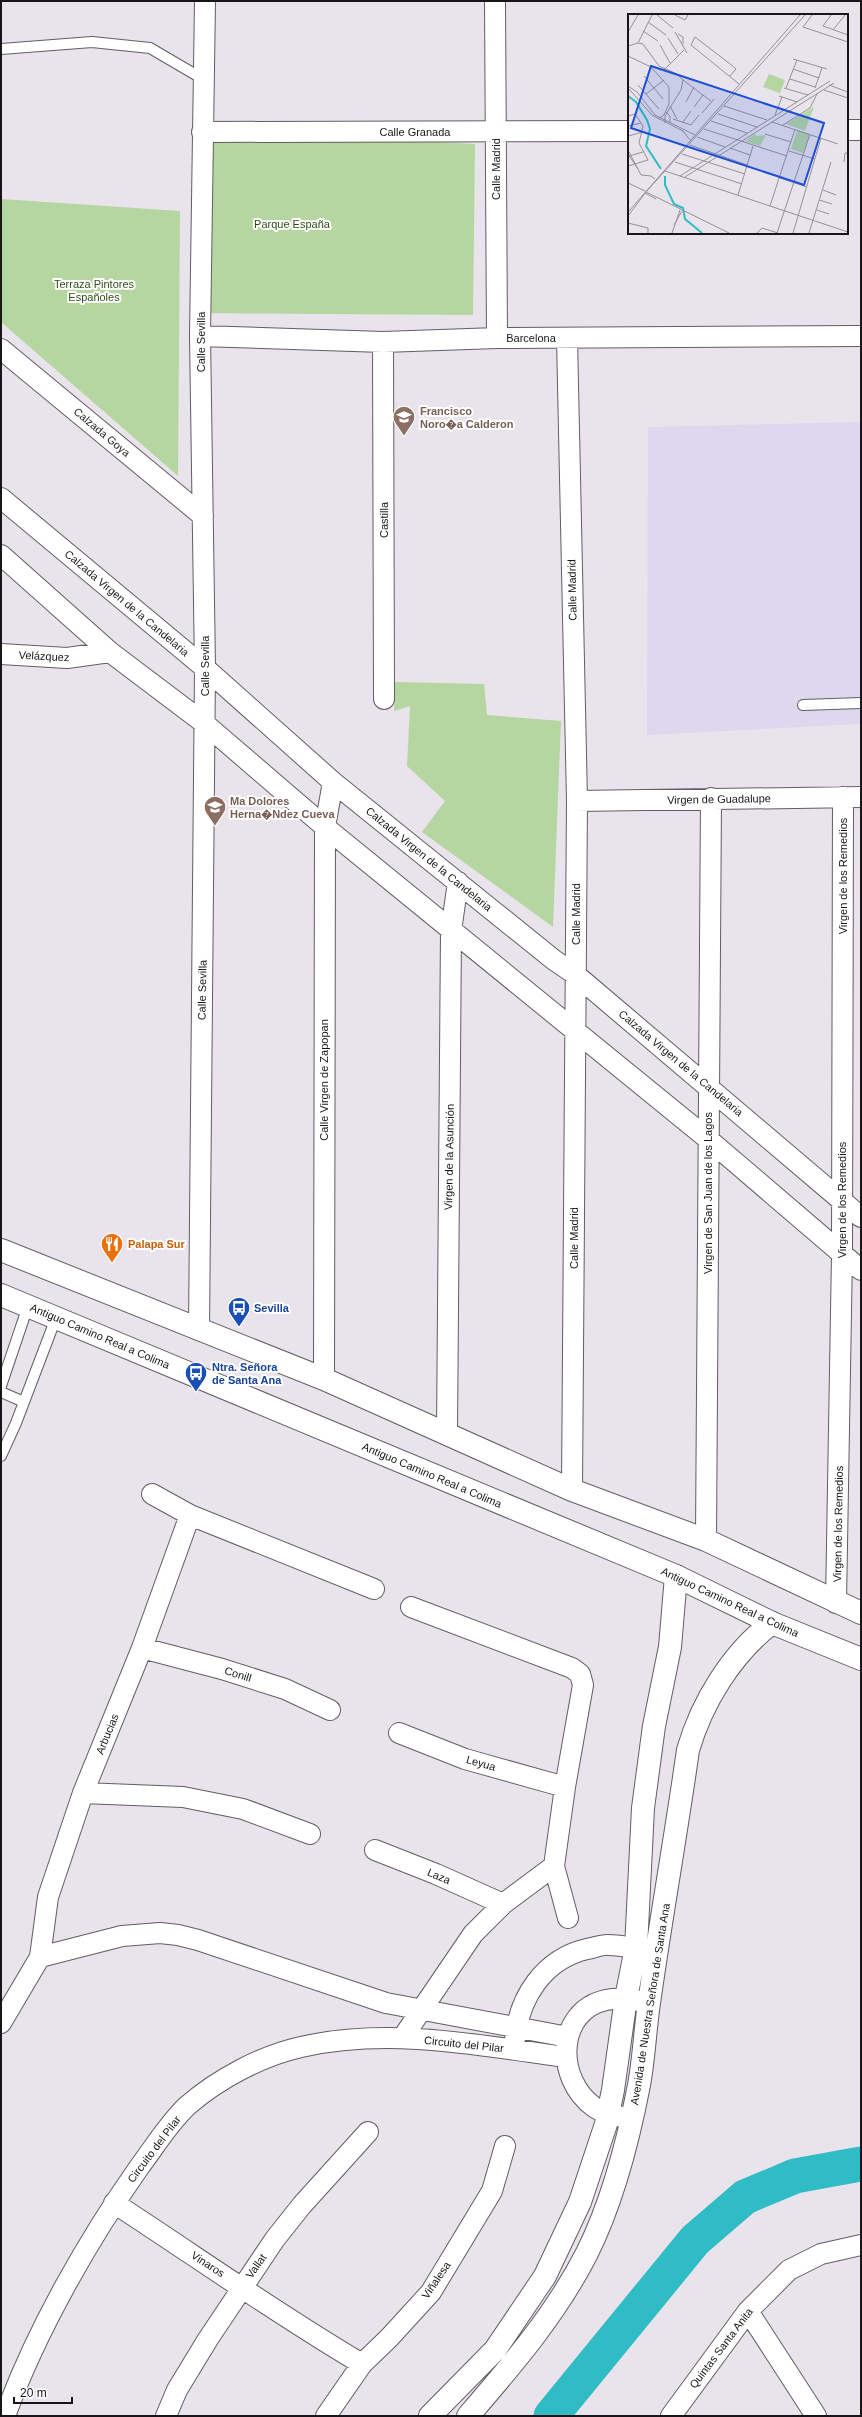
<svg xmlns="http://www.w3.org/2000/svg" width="862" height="2417" font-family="Helvetica,sans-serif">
<rect width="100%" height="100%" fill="#e9e3ec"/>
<path fill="#ddd8ee" d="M861,422V724L647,735L648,427Z"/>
<path fill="#b5d6a1" d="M205,129L475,144L473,315L202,313Z
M1,199L180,211L178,476L1,322Z
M395,682L484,684L487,715L561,721L553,927L422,832L445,801L407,766L410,706L394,711Z"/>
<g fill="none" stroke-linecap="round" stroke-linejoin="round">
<path stroke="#30bcc5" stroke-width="35" d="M551,2416L695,2240L745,2197L795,2176L861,2164"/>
<g stroke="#625d64" stroke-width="12">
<path id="service" d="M1,49L92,42L150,48L203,79
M803,705L861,703
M1,1386L28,1306
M1,1392L24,1402
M1,1456L16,1423L56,1318"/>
</g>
<g stroke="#625d64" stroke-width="22">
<path id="minor" d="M495,1L497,338
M847,130H861
M202,132L629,131
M200,336L383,342L497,338L861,336
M567,338L577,801L572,1490
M383,342L384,699
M1,349L203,516
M1,498L205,668L333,782L554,960L576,975L861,1217
M1,555L110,652L204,723L325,827L708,1139L861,1270
M1,654L67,658L110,652
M577,801L861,797
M199,1330L205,668L200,336L205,1
M324,1379L325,827L333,782
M447,1433L451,931L458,882
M152,1494L190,1515L374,1589
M706,1540L711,798
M836,1603L842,1254L843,797
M411,1607L572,1668L580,1674L583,1685L565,1787L554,1866L568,1918
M142,1648L222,1669L285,1689L330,1710
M399,1733L465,1759L565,1787
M83,1793L183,1797L243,1809L310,1834
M375,1850L436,1874L503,1904
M40,1957L48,1897L83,1793L142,1648L190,1515
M1,2023L40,1957L122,1936L160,1933L178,1935L198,1940L386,2003L568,2037
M403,2037L473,1934L503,1904L554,1866
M515,2039C519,1997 544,1959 587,1949C594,1948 602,1944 609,1945C618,1945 627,1947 636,1948
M631,2119C619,2116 604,2114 594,2107C555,2079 556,2011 606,2000C621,1997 635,2000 649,2003
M114,2203C197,2257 277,2314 362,2364
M748,2311L816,2416
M5,2416C36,2331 88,2240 140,2166C155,2146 169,2123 187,2106C218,2079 261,2056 301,2047C388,2027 479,2045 565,2057
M166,2416L177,2390L208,2339L275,2239L302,2205L368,2132
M326,2416L362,2364L389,2338L431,2292L492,2191L505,2146
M671,2416L748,2311L789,2270L821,2254L861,2245"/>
</g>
<g stroke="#625d64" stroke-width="24">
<path id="tertiary" d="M430,2416L495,2350L545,2276L580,2202L606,2124L613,2090L626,1998L636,1948L643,1808L654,1726L670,1647L676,1576
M468,2416C512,2365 556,2314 587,2253C613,2201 628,2142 639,2085C644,2058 645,2030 649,2003C661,1918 676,1835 688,1750C702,1702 732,1653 772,1623"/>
</g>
<g stroke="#625d64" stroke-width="24">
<path id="primary" d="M1,1250L324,1379L572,1490L706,1540L861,1613
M1,1295L676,1576L772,1623L861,1659"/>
</g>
<use href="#service" stroke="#fff" stroke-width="10"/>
<use href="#minor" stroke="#fff" stroke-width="20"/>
<use href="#tertiary" stroke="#fff" stroke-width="22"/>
<use href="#primary" stroke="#fff" stroke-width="22"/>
</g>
<defs>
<g id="school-pin" transform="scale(1.15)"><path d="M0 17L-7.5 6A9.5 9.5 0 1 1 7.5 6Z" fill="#8d6e63" stroke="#fff"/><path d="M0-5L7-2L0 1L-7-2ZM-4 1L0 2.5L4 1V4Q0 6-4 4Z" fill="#fff"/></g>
<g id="restaurant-pin" transform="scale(1.15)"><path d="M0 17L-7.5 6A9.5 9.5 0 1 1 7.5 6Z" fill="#e8710a" stroke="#fff"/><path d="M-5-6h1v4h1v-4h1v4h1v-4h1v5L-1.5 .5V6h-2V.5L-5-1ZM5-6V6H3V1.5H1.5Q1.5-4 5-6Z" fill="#fff"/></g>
<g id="bus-pin" transform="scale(1.15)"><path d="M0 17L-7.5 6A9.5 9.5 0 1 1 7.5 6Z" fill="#1a4fb4" stroke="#fff"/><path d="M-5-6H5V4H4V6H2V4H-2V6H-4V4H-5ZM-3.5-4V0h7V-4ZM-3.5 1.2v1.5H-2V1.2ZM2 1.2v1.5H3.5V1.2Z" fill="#fff"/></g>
</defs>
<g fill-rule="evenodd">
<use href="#school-pin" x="404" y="417"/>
<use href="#school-pin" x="215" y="807"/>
<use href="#restaurant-pin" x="112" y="1244"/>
<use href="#bus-pin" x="239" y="1308"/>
<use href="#bus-pin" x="196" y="1373"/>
</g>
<g text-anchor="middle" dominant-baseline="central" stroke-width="4" stroke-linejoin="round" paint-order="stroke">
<g font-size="11" fill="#171518" stroke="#fff">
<text x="415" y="132">Calle Granada</text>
<text transform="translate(496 169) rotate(-90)">Calle Madrid</text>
<text x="531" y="338">Barcelona</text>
<text transform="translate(201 342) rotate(-90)">Calle Sevilla</text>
<text transform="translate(102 432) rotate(40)">Calzada Goya</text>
<text transform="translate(384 520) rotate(-90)">Castilla</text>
<text transform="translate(572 590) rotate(-91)">Calle Madrid</text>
<text transform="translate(127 603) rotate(40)">Calzada Virgen de la Candelaria</text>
<text transform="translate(44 656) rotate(3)">Velázquez</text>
<text transform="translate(205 666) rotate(-90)">Calle Sevilla</text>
<text transform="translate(719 799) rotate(-1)">Virgen de Guadalupe</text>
<text transform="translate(429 859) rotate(39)">Calzada Virgen de la Candelaria</text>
<text transform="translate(843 876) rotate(-90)">Virgen de los Remedios</text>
<text transform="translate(576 914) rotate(-90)">Calle Madrid</text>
<text transform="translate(202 990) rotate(-89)">Calle Sevilla</text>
<text transform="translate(681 1063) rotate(40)">Calzada Virgen de la Candelaria</text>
<text transform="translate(324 1080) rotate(-90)">Calle Virgen de Zapopan</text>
<text transform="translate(449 1157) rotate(-89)">Virgen de la Asunción</text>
<text transform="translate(708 1193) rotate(-90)">Virgen de San Juan de los Lagos</text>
<text transform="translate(842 1200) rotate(-90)">Virgen de los Remedios</text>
<text transform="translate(574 1238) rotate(-90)">Calle Madrid</text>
<text transform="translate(100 1336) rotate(23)">Antiguo Camino Real a Colima</text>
<text transform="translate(432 1475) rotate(23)">Antiguo Camino Real a Colima</text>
<text transform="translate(838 1524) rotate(-89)">Virgen de los Remedios</text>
<text transform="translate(730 1602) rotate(25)">Antiguo Camino Real a Colima</text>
<text transform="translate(238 1674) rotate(17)">Conill</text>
<text transform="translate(107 1734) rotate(-68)">Arbucias</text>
<text transform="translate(481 1763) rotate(16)">Leyua</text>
<text transform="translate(439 1876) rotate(23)">Laza</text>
<text transform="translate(650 2004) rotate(-81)">Avenida de Nuestra Señora de Santa Ana</text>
<text transform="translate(464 2044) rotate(6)">Circuito del Pilar</text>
<text transform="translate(154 2149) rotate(-53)">Circuito del Pilar</text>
<text transform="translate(208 2264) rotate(33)">Vinaros</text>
<text transform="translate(256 2266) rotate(-55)">Vallat</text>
<text transform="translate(436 2280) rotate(-56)">Viñalesa</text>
<text transform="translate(721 2348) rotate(-53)">Quintas Santa Anita</text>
</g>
<g font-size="11" fill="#2f4d19" stroke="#fff">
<text x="292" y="224">Parque España</text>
<text x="94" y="284">Terraza Pintores<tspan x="94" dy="13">Españoles</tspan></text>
</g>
<g font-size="11" font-weight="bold" fill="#785e54" stroke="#fff" text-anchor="start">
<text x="420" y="411">Francisco<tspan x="420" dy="13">Noro�a Calderon</tspan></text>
<text x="230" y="801">Ma Dolores<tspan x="230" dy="13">Herna�Ndez Cueva</tspan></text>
</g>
<g font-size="11" font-weight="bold" fill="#c56008" stroke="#fff" text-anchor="start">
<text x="128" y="1244">Palapa Sur</text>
</g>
<g font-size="11" font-weight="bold" fill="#164399" stroke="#fff" text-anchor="start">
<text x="254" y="1308">Sevilla</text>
<text x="212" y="1367">Ntra. Señora<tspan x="212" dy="13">de Santa Ana</tspan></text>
</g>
</g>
<g transform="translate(628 14)">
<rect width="220" height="220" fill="#e9e3ec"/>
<path d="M141,60L157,66L152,79L135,73ZM186,93L177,117L158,110ZM169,116L182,120L175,139L163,135ZM127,120L128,122L138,121L132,132L117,127Z" fill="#b5d6a1"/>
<path fill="none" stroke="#30bcc5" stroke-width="2" d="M0,82L8,88L19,106L22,115L18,132L33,155M37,162V171L46,190L55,194L57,205L74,219"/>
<path fill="none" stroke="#959197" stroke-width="1" d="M29,1L45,14M47,1L57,6L60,1M184,1L175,13L220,28M203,1L195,12L220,21M20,8L38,21M205,16L217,1M15,17L30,27M0,18L10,1M47,18L59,39M50,20L55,23V30M40,24L50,40M10,29L24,1M32,31L42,49M0,32L10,29L15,30L31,52L49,60L55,66L53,76L37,102V109M0,42L23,53L41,73V90L36,101L30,105M165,45L199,55M165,55L191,64M36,56L56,36M16,62L35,85M102,62L108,55L106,53L67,23L63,31L111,70M162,65L187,73M55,66L83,87M10,71L31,95M201,71L220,78M0,72L9,78L27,101L67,121M0,74L24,101L55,117L62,126M156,74L180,81M158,74L169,46M187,74L194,54M196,76L220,84M18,80L36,66M151,82L169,88M58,88L66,73M42,92L49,105M96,92L139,106M66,93L75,81M38,98L42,102V109M74,99L86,85M90,100L129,113M147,101L154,83M0,102L7,100L15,112L11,129L20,146L0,152M45,105L63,111L71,101M83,107L119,119M55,108L63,97M144,108L210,130M155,111L182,94L189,80M0,112L13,109M76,115L159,142M137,120L163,128M0,122L15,118M69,123L97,133M62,131L119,151M102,134L122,141M0,136L13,161L23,162L27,165M161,137L187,145M0,140L10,155M54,140L117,160M1,142L15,138M47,148L114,170M216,148L217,139H220M37,157L220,218M52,162L202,67M57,163L206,69M152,164L179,173M0,169L17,177M195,176L208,181M18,178L101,219M17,179L28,185M110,181L125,132M191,186L204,190M142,192L167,115M189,196L201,200M1,197L172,1M0,202L18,178L177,1M0,209L20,214V219M46,211L54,197M44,219L52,196M129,219L134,214L150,219M149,219L182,120M165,219L193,124M181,219L203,148"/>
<path fill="#1d4ed8" fill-opacity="0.15" stroke="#1d4ed8" stroke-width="2" d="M23,52L196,109L176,171L3,114Z"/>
<rect width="220" height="220" fill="none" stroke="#171518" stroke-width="2"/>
</g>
<rect width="862" height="2417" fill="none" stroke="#171518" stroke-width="4"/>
<path d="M14 2397v6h58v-6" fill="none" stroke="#171518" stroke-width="2"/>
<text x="20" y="2397" font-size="12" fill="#171518" stroke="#ffffff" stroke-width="3" paint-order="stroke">20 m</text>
</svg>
